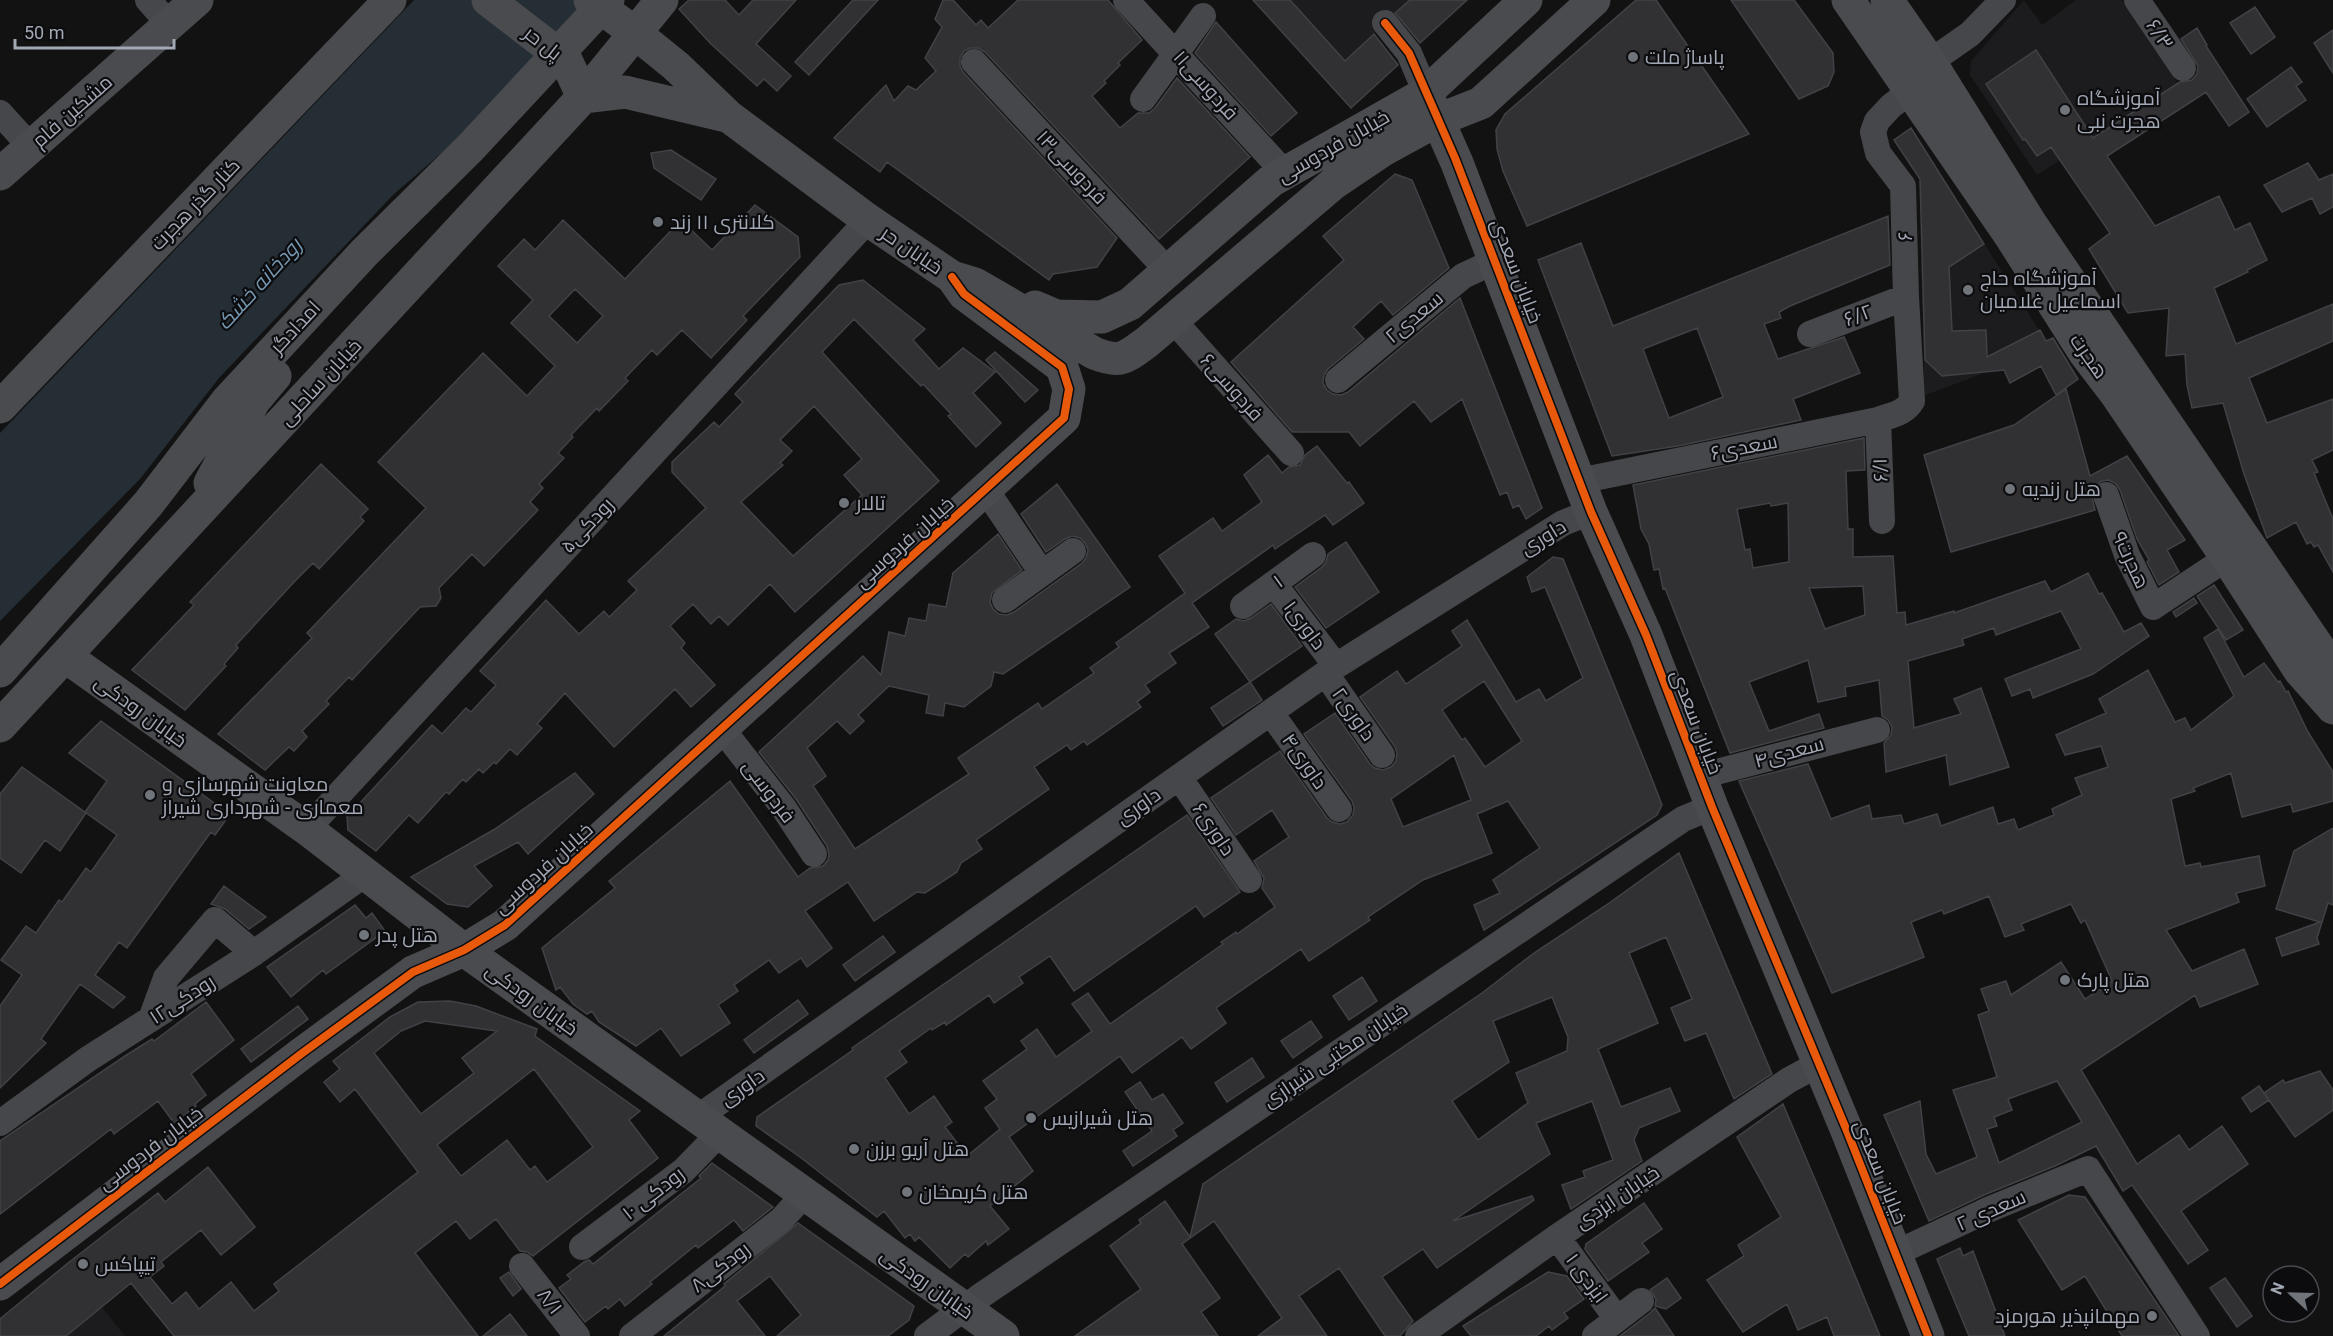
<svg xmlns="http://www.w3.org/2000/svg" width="2333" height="1336" font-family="Roboto,Cairo,sans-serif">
<rect width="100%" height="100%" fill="#121212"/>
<path fill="#1c1c1e" d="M1252,0H1410L1325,80Z
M2024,0L2042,25L2076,0H2122L2178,84L2037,175L1970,75L1971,61Z
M1974,227L2046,341L1987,372L1923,396L1924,360L1921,264Z
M27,1297L101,1306L125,1336H0V1319Z"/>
<path fill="#252e34" d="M414,0H587L459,138L394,194L219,378L140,479L0,621V433Z"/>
<path fill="#313133" stroke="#404246" stroke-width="1.5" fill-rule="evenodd" d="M689,0H725L739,15L753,0H796L756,44L791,76L777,91L764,79L757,86L710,43L679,9Z
M853,0H878L809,75L795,62Z
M943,0H953L976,25L981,20L988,28L1018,0H1108L1142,40L1118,63L1120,65L1104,81L1106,83L1092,96L1120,128L1138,113H1149L1155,108L1177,78L1250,157L1159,239L985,52L978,48H970L964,51L960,58V66L963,72L1117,238L1097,267L1053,274L1049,280L887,162L880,172L834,138L886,85L894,101L908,86L916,90L936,71L925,58L942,27L935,19Z
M1253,0H1290L1345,61L1374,34L1398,65L1351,108Z
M1410,0H1467L1420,43L1395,13Z
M1636,0H1656L1749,134L1527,226L1503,171L1497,149L1496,130L1505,114Z
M1731,0H1794L1833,53L1834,72L1828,86L1799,99Z
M2255,7L2275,37L2251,54L2230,23Z
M1216,22L1297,113L1271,136L1195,53Z
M2197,28L2207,45L2206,46L2249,112L2229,126L2206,92L2107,156L2155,226L2219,196L2235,230L2250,223L2267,260L2247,270L2248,272L2214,288L2236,344L2333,304V341L2249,378L2267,423L2333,399V450L2312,460L2318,472L2314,473L2333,519V572L2318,545L2314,547L2311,542L2307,544L2296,522L2267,538L2244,474L2223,403L2192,408L2187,385L2185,354L2166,356L2169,308L2128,313L2089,249L2110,233L2051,147L2037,156L2025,139L2023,140L1986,84L2036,50L2093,138L2180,82L2192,80L2197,74L2198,66L2181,39Z
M2333,30V73L2314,43Z
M2291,67L2302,82L2296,86L2306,100L2267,127L2247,99Z
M1911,128L1984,244L1949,267L1952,331L1986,330L1987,357L2040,330L2046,341L2053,338L2078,379L2056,395L2041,366L2010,383L2004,370L1942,376L1925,360L1920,179L1894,140Z
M671,150L716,179L701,200L654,168L651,153Z
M2308,163L2319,180L2333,174V207L2320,214L2312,198L2282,212L2264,185Z
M1395,174L1412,180L1449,268L1393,315L1381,301L1353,327L1364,339L1328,369L1324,375L1323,383L1327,390L1333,394L1341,395L1348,392L1460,298L1542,508L1526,519L1519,505L1513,508L1507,492L1500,495L1462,399L1431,422L1414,401L1360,446L1349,432H1292L1231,362L1344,260L1323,236Z
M755,205L798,237L800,257L743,316L747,320L711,358L682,330L657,355L652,350L625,378L628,381L599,411L597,408L571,435L573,437L558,453L564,458L539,484L543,488L530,502L538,510L484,566L472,554L439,588L441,598L436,606L420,607L352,680L349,677L326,701L329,704L302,731L307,737L294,751L289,747L265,770L218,734L312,638L307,633L426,508L378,462L483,353L527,396L555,366L511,323L533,300L498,266L524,239L535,250L563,220L625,279L681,220L712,250ZM575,289L603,316L577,343L549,316Z
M1888,216L1890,265L1790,306L1779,312L1781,318L1764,324L1778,359L1844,337L1860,373L1793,399L1801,420L1678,446L1612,456L1538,260L1581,243L1613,326ZM1697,328L1723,397L1669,418L1643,349Z
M863,280L925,329L913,340L939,369L963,348L995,372L973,393L1001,423L976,447L948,416L951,414L923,384L921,386L854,319L822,352L939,481L795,612L770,584L728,625L719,616L711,624L693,604L670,626L685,643L681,648L715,685L691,707L675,689L614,747L565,693L537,724L542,728L517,755L510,749L496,764L494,762L483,773L479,769L466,782L463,779L449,794L446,792L418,823L409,815L376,851L348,830L347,817L432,725L442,734L466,708L471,712L496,685L480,671L546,600L579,634L604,611L609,617L637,590L628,581L706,508L672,472V462L714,422L719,427L743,402L735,394L839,285ZM814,406L862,459L844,475L862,495L793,556L741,502L783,465L780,463L792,451L780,440Z
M995,352L1038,390L1025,402L986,360Z
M2066,389L2090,476L2127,456L2185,540L2167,550L2179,572L2159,585L2147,562L2149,560L2137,539L2120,490L2115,483L2108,480L2102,481L2095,485L2091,492L2095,510L1951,552L1924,455L2014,425Z
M1864,438L1865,470L1846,471L1848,529H1853V557L1893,556L1897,613L1905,612L1906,625L1954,611V613L2045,581L2051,592L2088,573L2099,594L2102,593L2124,632L2141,623L2149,636L2093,674L2033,698L2030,689L2012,696L2005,679L2081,649L2061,611L1996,635L1994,628L1962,639L1964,645L1908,661L1914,728L1961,714L1954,699L1981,688L2009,767L1950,785L1946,755L1886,772L1884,743L1891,735L1892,727L1888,720L1882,716L1879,680L1845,687L1846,696L1818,702L1808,660L1749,682L1769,731L1819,714L1824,728L1730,753L1665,588L1663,589L1659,569L1654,570L1649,544L1641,529L1633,485ZM1770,503L1771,506L1788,503L1789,562L1753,568L1750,549L1745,550L1737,509ZM1863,586L1865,615L1825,629L1809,588Z
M1317,446L1347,483L1349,482L1364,503L1333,525L1325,515L1275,549L1273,545L1192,603L1209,627L1169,653L1176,663L1145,685L1150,692L1137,702L1141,707L1087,745L1084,741L1071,750L1067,745L1034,767L1049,789L976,840L982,849L961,863L957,872L925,893L917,892L874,921L848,882L805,911L832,948L807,967L801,958L779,973L769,960L734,985L738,991L718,1005L730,1023L681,1056L661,1028L636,1046L599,1022L592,1011L587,1014L573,1004L560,987L556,990L542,948L615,888L609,881L730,781L798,877L810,868L823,866L828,860L829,854L827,846L796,799L759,752L863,656L881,675L889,632L905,636L909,618L926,621L929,604L946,607L953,573L998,534L1022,570L992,593L990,602L993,609L999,614L1007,615L1014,612L1082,563L1086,558L1088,550L1085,543L1080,538L1072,536L1065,539L1046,552L1021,514L1057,484L1130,587L1003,674L994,672L991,686L964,707L945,703L943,716L926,713L929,695L889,686L858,715L864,721L850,734L837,721L807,748L826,776L813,786L855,849L969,774L958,758L1038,703L1042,709L1094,673L1090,668L1119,647L1116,643L1185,593L1159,556L1213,518L1222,531L1262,502L1244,475L1268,455L1282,473L1289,467L1300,465L1305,455Z
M321,464L368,509L360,517L364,521L319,569L313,563L295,581L236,645L238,648L224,664L226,666L185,710L132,670L194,605L190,602Z
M1346,542L1379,592L1326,628L1295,587L1322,567L1326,562L1328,554Z
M1553,557L1563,559L1652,779L1662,805L1657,815L1484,930L1474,905L1500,893L1493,880L1540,848L1508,801L1477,814L1492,853L1423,880L1368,917L1370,920L1309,961L1301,949L1216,1008L1226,1023L1191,1049L1182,1037L1132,1073L1120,1056L1009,1137L1033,1171L990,1206L1009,1229L988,1245L986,1241L968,1257L965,1254L950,1268L919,1237L915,1241L910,1234L905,1238L884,1211L877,1217L800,1157L756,1126L757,1117L853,1050L852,1048L1187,815L1240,892L1204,917L1196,906L1074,991L1050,956L1019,977L1023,983L994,1003L989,995L946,1025L945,1022L932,1030L931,1028L899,1051L907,1062L885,1078L909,1114L934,1096L952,1122L945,1127L967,1156L1000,1129L985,1108L997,1099L983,1081L1027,1049L1021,1041L1037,1029L1056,1057L1092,1031L1072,1004L1088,993L1110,1024L1223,944L1221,942L1236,932L1237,934L1275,907L1262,888L1264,878L1254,861L1289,837L1272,810L1236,835L1211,798L1280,751L1327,818L1332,822L1340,824L1347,822L1353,815L1354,807L1352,801L1304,734L1335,713L1370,764L1375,768L1383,770L1391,767L1396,761L1397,753L1395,747L1360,697L1397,671L1406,684L1462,646L1452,631L1467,620L1516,702L1539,689L1546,701L1583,678L1545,587L1532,592L1527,577ZM1484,681L1522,741L1485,767L1465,738L1462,740L1442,710ZM1454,755L1471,800L1403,827L1391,799Z
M2214,585L2243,630L2226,640L2197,596Z
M2194,598L2197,603L2176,617L2173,612Z
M1271,604L1302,646L1250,682L1215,634L1236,619L1244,621L1251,618Z
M2218,629L2244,677L2264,663L2278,682L2280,681L2286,692L2288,691L2308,732L2333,772V801L2293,812L2291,804L2242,817L2231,773L2193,788L2195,791L2171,799L2185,866L2200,863L2201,867L2259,856L2265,886L2236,893L2239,902L2166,930L2192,971L2244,949L2258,984L2200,1007L2195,995L2081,1070L2137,1164L2179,1135L2189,1150L2222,1126L2248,1164L2181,1211L2208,1250L2188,1264L2132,1185L2123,1191L2096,1146L2055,1166L1984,1195L1929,1221L1884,1115L1920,1101L1926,1154L1936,1174L1977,1157L1953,1090L1997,1077L1978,1015L1989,1011L1981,989L2006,981L2011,995L2061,962L2085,999L2112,981L2085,920L2081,923L2071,904L2021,924L2024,930L2005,937L1989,896L1944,914L1942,910L1911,922L1924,957L1832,993L1739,781L1808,764L1831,819L1869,805L1872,819L1901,815L1904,824L1937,814L1941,826L1993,807L1998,824L2014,819L2018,830L2054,815L2052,809L2082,795L2075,778L2108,767L2101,746L2065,755L2056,735L2106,713L2099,699L2148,670L2175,722L2185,718L2191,730L2234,696L2204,638ZM2057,1081L2082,1122L1999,1163L1987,1129L1997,1126L1994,1117L2012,1110L2008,1099Z
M1250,682L1262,700L1223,726L1211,708Z
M101,721L221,808L219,811L228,817L215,835L211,832L127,948L119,942L95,975L125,997L113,1008L80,984L41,1039L46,1043L0,1088V1006L22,975L1,960L26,926L36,933L59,900L62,902L86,868L91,872L117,835L85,812L107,781L69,753Z
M22,767L86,813L60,851L45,840L21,873L0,858V794Z
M575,773L594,794L528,854L518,842L474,866L492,886L468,907L447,904L411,877L495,829Z
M2333,828V905L2328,903L2317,938L2319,944L2282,956L2276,938L2320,922L2276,909L2294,851Z
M1679,853L1772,1074L1734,1099L1706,1033L1685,1041L1671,1008L1692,999L1666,937L1629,953L1658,1023L1598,1049L1621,1107L1670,1088L1680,1111L1639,1128L1634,1140L1642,1161L1571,1209L1562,1185L1585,1177L1583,1171L1613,1160L1592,1101L1536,1123L1550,1154L1453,1221L1532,1196L1534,1200L1437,1268L1423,1249L1382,1277L1413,1321L1400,1336H1385L1339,1268L1299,1296L1327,1336H1258L1282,1318L1214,1221L1182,1244L1220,1298L1201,1312L1218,1336H1075L1141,1289L1110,1246L1141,1223L1139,1220L1165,1201L1190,1237L1203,1184L1482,993L1534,953L1605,906ZM1552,997L1568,1037L1567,1051L1516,1073L1528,1103L1478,1140L1452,1101L1509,1062L1493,1021Z
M224,886L266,917L249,929L225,909L211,904Z
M355,905L366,918L372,913L385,931L326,974L323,970L291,997L267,967Z
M883,936L895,952L855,981L843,965Z
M1362,977L1377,1001L1349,1020L1333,996Z
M798,1000L808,1014L754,1053L744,1040Z
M450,1001L476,1006L537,1029L535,1036L640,1111L629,1120L658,1158L533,1256L527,1252L520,1251L496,1219L470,1239L456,1221L415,1253L478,1336H174L131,1283L66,1336H0V1319L68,1263L158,1193L165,1202L208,1167L255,1227L221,1255L201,1230L161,1262L164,1266L150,1277L172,1304L186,1292L199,1309L231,1282L254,1311L279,1291L274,1284L418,1172L355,1089L340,1102L324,1082L340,1069L333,1061L390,1017L418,1002ZM425,1021L497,1031L462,1058L474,1073L421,1114L374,1053L401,1031ZM534,1069L593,1147L547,1182L535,1166L530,1170L507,1140L461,1176L437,1145Z
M206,1002L234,1040L191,1074L206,1095L195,1104L196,1106L174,1123L158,1101L114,1134L111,1129L0,1214V1141L125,1056L152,1039L154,1041Z
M298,1006L308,1019L251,1062L241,1049Z
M1311,1021L1322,1037L1293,1058L1281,1041Z
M1252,1058L1264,1077L1227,1102L1215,1083Z
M2320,1071L2333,1090V1110L2295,1137L2264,1093L2283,1080L2285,1083Z
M1140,1082L1152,1100L1163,1094L1183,1123L1173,1130L1177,1136L1133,1166L1123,1151L1152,1131L1125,1092Z
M2259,1086L2269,1100L2251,1112L2242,1098Z
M1783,1104L1825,1203L1880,1336H1834L1827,1317L1798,1330L1787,1304L1743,1332L1707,1280L1744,1256L1738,1245L1781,1217L1737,1137Z
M712,1163L773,1207L743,1231L734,1220L698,1248L696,1245L650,1282L652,1284L625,1306L620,1299L608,1309L606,1306L585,1322L559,1288L571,1279L567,1275L584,1262L589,1260L593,1264L701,1178L699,1176Z
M2069,1195L2085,1197L2179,1336H2122L2085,1276L2062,1290L2018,1220Z
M1644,1203L1662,1229L1642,1243L1649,1252L1608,1281L1585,1249L1586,1244Z
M798,1223L914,1306L909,1320L888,1336H777L801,1315L770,1276L737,1301L765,1336H664L725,1286L724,1284Z
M1960,1248L1963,1256L1973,1251L2005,1336H1969L1937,1259Z
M509,1272L521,1289L513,1296L500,1278Z
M1548,1272L1567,1276L1584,1299L1564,1313L1568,1318L1552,1330L1549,1326L1536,1336H1471L1463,1326Z
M1667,1278L1681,1298L1666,1309L1655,1306L1656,1299L1650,1290Z
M2225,1278L2252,1316L2237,1327L2210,1288Z
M1655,1308L1674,1336H1620L1650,1313Z
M510,1314L527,1336H483Z"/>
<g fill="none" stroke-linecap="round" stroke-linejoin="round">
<path stroke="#46474b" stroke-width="26" d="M148,0L170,25
M1126,0L1284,172
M2137,0L2183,68
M1385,23L1409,53L1426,93
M974,62L1169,272
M1930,62L1970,34L2003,0
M1143,99L1203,16
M0,113L31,147
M1174,321L1291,453
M1810,334L1906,297
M1338,380L1463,276L1495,261
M1878,420L1882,521
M1579,481L1878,420C1891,415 1904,414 1912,401L1906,297L1903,186L1878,153L1873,132L1877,121L1891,106L1912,90
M986,490L1042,573
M2106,495L2127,555L2153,607L2227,558
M1274,584L1336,666
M1005,600L1073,551
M1243,606L1313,555
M1326,674L1382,755
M1271,713L1339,809
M722,729L783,807L814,854
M1701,776L1877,730
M1179,777L1249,880
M307,829L868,220
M151,1019L166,978L215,920L254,953
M697,1118L1336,666L1563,523L1591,512
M0,1123L88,1059L254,953L364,875
M1557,1237L1617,1319
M582,1247L683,1171L719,1134
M1896,1253L1990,1209L2088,1169L2197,1336
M522,1266L577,1336
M632,1336L781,1220L804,1195
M927,1336L982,1295L1683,819L1712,807
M1418,1336L1557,1237L1789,1080L1819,1064
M1595,1336L1641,1301"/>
<path stroke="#4a4b4f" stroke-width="33" d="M1848,0L2011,237L2084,352L2116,394L2227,558L2300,671L2333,708
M1887,0L1930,62L2031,224L2333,669
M634,32L676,66L728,116L868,220L952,277L975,284L1094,353C1121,364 1125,358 1147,342L1334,183L1383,150L1438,120L1481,103L1594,0
M1426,93L1457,163L1591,512L1646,635L1712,807L1847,1131L1928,1336
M583,97L625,92L726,116
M0,174L197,0
M1035,307L1056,316L1102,317L1130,304L1271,181L1426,93L1526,0
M0,407L390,0
M210,483L254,401L275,376
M65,656L307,829L464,950L1003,1336
M0,671L148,504L227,401L364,253L471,147L608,0
M0,726L583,97L662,0
M0,1284L301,1054L413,972L464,950L505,925L1064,418L1069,389L1062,367L964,294L952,277"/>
<path stroke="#4a4b4f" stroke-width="33" d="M488,0L566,60L583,97
M590,0L634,32"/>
<g stroke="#0c0c0e" stroke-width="11">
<path id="cycleway" d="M1385,23L1409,53L1455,158L1591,512L1646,635L1712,807L1847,1131L1928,1336
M0,1284L301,1054L413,972L464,950L505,925L1064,418L1069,389L1062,367L964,294L952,277"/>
</g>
<use href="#cycleway" stroke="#e8590c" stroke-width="8"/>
</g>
<g fill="#70747b" stroke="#0c0c0e" stroke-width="2">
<circle cx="1633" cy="57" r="6"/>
<circle cx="2065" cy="110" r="6"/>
<circle cx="658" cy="222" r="6"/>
<circle cx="1968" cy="290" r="6"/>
<circle cx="2010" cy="489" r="6"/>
<circle cx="844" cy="503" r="6"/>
<circle cx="150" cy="795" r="6"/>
<circle cx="364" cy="935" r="6"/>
<circle cx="2065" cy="980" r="6"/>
<circle cx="1031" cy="1118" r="6"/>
<circle cx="854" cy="1149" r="6"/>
<circle cx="907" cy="1192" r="6"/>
<circle cx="83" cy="1264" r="6"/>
<circle cx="2152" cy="1316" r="6"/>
</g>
<g text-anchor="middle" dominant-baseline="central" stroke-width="4.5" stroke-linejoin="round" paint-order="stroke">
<g font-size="20" fill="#a2a8b4" stroke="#0c0c0e">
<text transform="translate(2160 34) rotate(56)">۶/۳</text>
<text transform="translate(543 43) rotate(38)">پل حر</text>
<text transform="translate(1206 85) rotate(48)">فردوسی۱۱</text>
<text transform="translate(72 111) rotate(-41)">مشکین فام</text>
<text transform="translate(1333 146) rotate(-30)">خیابان فردوسی</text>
<text transform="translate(1072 167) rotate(47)">فردوسی۱۳</text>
<text transform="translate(195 204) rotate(-46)">کنار گذر هجرت</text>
<text transform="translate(1905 236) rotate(-91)">۶</text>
<text transform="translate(912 250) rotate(34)">خیابان حر</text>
<text transform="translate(1517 271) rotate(69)">خیابان سعدی</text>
<text transform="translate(1858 315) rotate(-21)">۶/۲</text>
<text transform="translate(1414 317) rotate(-40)">سعدی۲</text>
<text transform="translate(295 327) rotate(-47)">امدادگر</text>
<text transform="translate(2089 356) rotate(55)">هجرت</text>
<text transform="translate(320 382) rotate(-47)">خیابان ساحلی</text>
<text transform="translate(1232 387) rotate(48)">فردوسی۶</text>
<text transform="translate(1744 447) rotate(-11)">سعدی۶</text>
<text transform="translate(1880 470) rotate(-92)">۶/۱</text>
<text transform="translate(587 525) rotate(-47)">رودکی۵</text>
<text transform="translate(1543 537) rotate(-31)">داوری</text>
<text transform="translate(904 542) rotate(-42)">خیابان فردوسی</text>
<text transform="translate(2131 560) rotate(65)">هجرت۹</text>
<text transform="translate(1278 581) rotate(-36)">۱</text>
<text transform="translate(1305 625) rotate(53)">داوری۱</text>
<text transform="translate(141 711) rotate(36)">خیابان رودکی</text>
<text transform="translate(1354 714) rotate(55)">داوری۲</text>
<text transform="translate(1697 722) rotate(69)">خیابان سعدی</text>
<text transform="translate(1789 752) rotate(-15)">سعدی۴</text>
<text transform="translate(1305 761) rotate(55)">داوری۴</text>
<text transform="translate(769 791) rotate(53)">فردوسی</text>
<text transform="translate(1138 806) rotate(-35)">داوری</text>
<text transform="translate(1214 829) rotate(56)">داوری۶</text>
<text transform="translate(543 868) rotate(-42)">خیابان فردوسی</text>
<text transform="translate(182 999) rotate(-33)">رودکی۱۲</text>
<text transform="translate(532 999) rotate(36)">خیابان رودکی</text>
<text transform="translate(1335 1055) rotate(-34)">خیابان مکتبی شیرازی</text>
<text transform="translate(742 1087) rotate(-35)">داوری</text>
<text transform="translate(150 1148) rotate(-37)">خیابان فردوسی</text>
<text transform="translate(1881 1172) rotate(68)">خیابان سعدی</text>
<text transform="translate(653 1193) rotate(-38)">رودکی ۱۰</text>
<text transform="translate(1617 1197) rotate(-34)">خیابان ایزدی</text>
<text transform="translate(1991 1210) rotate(-24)">سعدی ۲</text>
<text transform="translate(720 1267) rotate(-38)">رودکی۸</text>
<text transform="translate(1587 1278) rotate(54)">ایزدی ۱</text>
<text transform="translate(927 1283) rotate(35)">خیابان رودکی</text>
<text transform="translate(550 1301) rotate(52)">۸/۱</text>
</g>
<g font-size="20" fill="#a2a8b4" stroke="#0c0c0e" text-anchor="start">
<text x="1645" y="57">پاساژ ملت</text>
<text x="2077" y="98">آموزشگاه<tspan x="2077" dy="23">هجرت نبی</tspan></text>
<text x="670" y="222">کلانتری ۱۱ زند</text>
<text x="1980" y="278">آموزشگاه حاج<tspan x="1980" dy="23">اسماعیل غلامیان</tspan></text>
<text x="2022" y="489">هتل زندیه</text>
<text x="856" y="503">تالار</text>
<text x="162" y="784">معاونت شهرسازی و<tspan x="162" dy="23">معماری - شهرداری شیراز</tspan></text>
<text x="376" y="935">هتل پدر</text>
<text x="2077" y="980">هتل پارک</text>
<text x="1043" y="1118">هتل شیرازیس</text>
<text x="866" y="1149">هتل آریو برزن</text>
<text x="919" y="1192">هتل کریمخان</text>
<text x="95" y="1264">تیپاکس</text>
<text x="2140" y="1316" text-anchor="end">مهمانپذیر هورمزد</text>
</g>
<g font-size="21" font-style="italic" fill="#7698b2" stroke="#0c0c0e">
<text transform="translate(259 284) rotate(-48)">رودخانه خشک</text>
</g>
</g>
<g transform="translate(2291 1294) rotate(292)"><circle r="28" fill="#0c0c0e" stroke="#484a50" stroke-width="1.5"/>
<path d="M0-4.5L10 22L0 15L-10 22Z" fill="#70747b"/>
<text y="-9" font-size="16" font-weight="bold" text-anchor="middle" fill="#a2a8b4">N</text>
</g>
<path d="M15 39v9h159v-9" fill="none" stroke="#a2a8b4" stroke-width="3"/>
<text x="24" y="39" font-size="18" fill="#a2a8b4" stroke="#0c0c0e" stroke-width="4.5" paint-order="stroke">50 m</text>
</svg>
